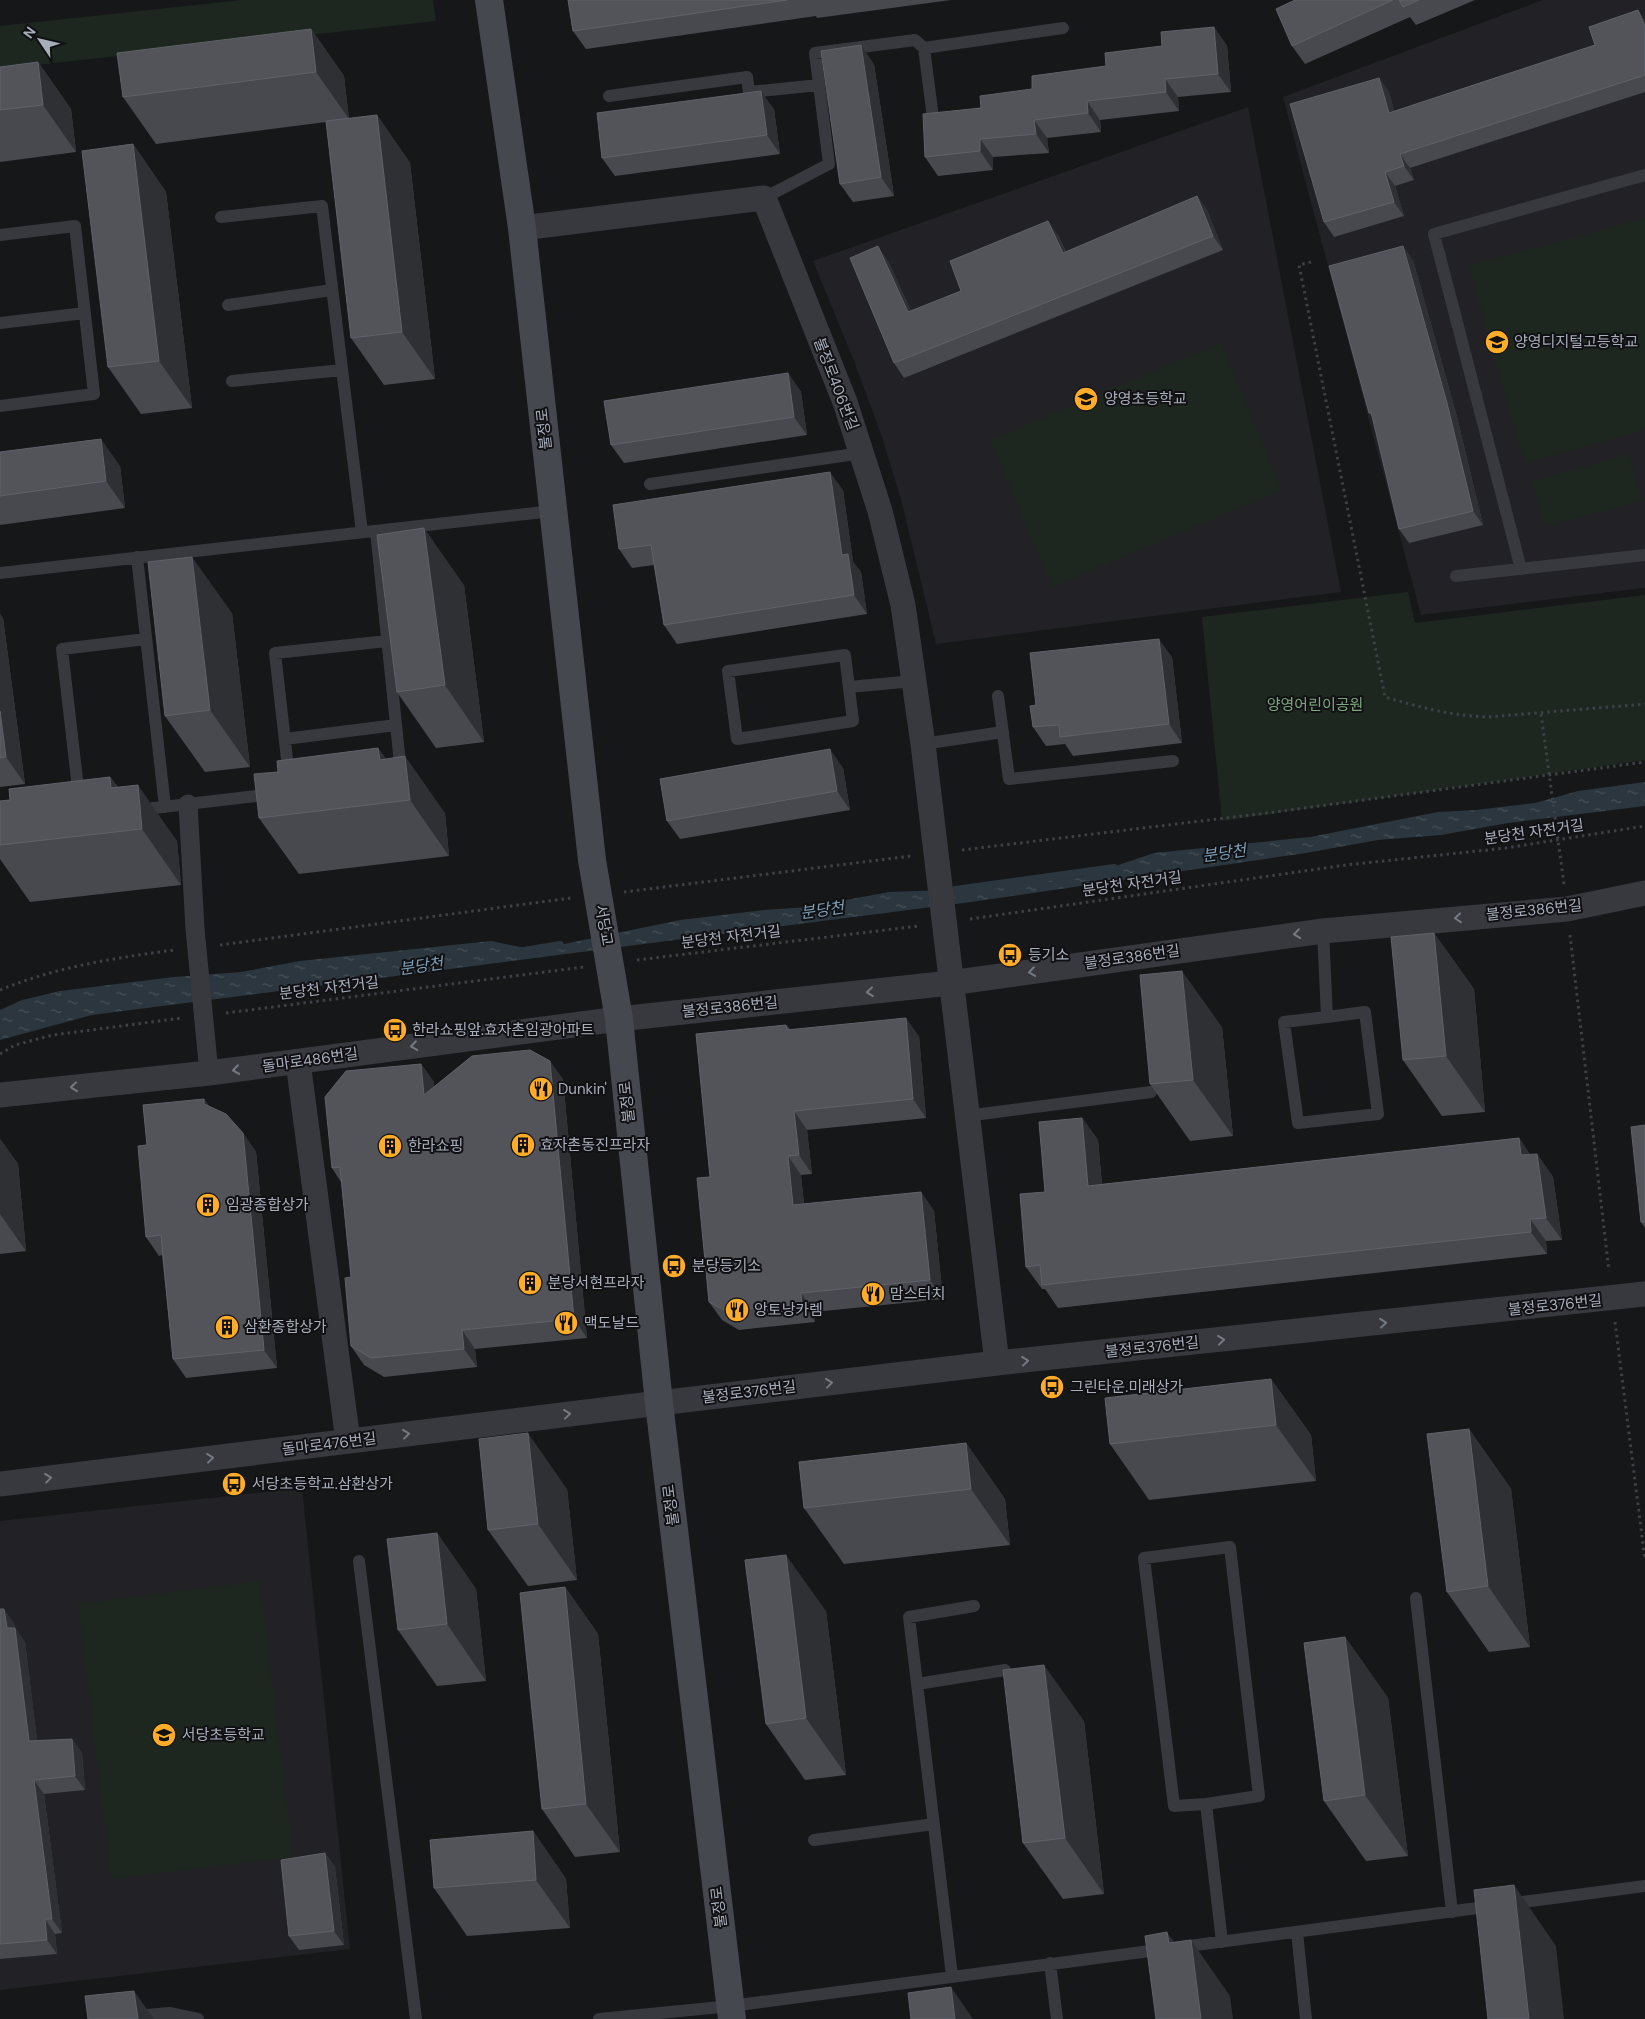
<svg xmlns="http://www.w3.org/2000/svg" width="1645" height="2019" font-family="'DM Sans','Noto Sans KR',sans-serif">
<defs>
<pattern id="water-ripples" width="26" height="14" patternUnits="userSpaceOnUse" patternTransform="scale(1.25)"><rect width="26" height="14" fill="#2b363e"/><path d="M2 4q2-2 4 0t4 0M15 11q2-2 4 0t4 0" fill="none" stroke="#475158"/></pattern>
</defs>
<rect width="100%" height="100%" fill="#161719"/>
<path fill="#222226" d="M1543,0H1645V588L1421,615L1283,97Z
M1248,107L1341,592L936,644L902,503L882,437L854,361L813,261Z
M302,1488L350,1949L0,1990V1521Z"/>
<path fill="#1e271f" d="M242,0H433L436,21L0,69V26Z
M1645,218V430L1524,463L1469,266Z
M1221,343L1282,490L1052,587L990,440Z
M1629,454L1642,501L1545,527L1532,481Z
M1408,592L1415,623L1645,595V760L1222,821L1202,617Z
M260,1581L293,1857L111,1879L78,1604Z"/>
<path fill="url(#water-ripples)" d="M1645,782V806L1508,823L1441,835L1378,840L1306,853L971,902L92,1015L0,1040V1010L22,1000L60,991L174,977L241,972L300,961L491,941L535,950L680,920L764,910L808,907L889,892L973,889L1086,876L1154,853L1310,837L1438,812L1476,810L1535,803L1578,791Z"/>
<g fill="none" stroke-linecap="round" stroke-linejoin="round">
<path stroke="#2b363e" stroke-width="8" d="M955,890L1114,868
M524,951L560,945"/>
<path stroke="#3d4045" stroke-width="3" stroke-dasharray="2.5 4" stroke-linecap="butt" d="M1311,262L1299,265L1385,697C1419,707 1452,716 1488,717L1645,704
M1541,714L1564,884
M962,850L1275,812L1645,762
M624,892L911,856
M970,919L1346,865L1506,848L1645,826
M1570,935L1609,1271
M220,945L571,898
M637,960L919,926
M0,990C56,967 114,958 174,950
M226,1013L584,967
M0,1054L15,1045L53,1035L182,1018
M1615,1322L1645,1560"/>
<path stroke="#37393e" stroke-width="12" d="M924,48L933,118
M609,96L747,77L749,92L819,85
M764,198L829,164L815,53L915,40L924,48L1063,28
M221,217L322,206L362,532
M0,235L75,226L94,394L0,406
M228,305L332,290
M0,323L85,313
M232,381L342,370
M650,484L862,453
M376,531L401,773
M137,557L165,807
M1521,569L1434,234L1645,175
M0,573L553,511
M1456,576L1645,555
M845,655L853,721L737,739L728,671Z
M849,687L914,681
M998,696L1009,779L1173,761
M285,739L396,725
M923,744L1003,732
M289,777L275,653L387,641
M79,797L62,649L146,639
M137,810L273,794
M1323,931L1327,1017L1284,1022L1298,1123L1378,1114L1365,1012L1327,1017
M966,1116L1151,1092
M359,1561L416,2019
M1416,1598L1452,1912
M917,1684L1005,1670
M1206,1804L1259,1796L1230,1547L1144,1558L1174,1806L1206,1804L1222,1942
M814,1840L934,1824
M1297,1932L1306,2019
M1050,1963L1057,2019
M952,1976L909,1617L974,1606
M136,2016L169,2013L198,2019
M599,2019L731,2006L1645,1886"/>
<path stroke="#37393e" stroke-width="19" d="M188,804L195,929L209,1073"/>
<path stroke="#37393e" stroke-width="25" d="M522,228L764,198L845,402L880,511L903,605L923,744L997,1363
M298,1062L348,1441
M0,1095L209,1073L619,1019L950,983L1323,931L1567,909L1645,893
M0,1484L659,1403L997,1363L1645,1294"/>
<path stroke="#45484e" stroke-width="28" d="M489,0L522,228L592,860L619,1019L659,1403L732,2019"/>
</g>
<path fill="#47494e" d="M568,0H951L817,18L816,16L586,49L573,31Z
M1295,0H1475L1416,25L1410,17L1305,64L1292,46Z
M1645,20V92L1410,168L1414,180L1395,186L1404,216L1334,237L1324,222L1379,78L1389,92L1394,111L1595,45Z
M1214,27L1227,46L1231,92L1178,97L1179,111L1100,120L1101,132L1047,138L1049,153L993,157V170L938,176L925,157L981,108L1032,89L1106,66Z
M311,29L344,76L349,119L377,115L410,163L435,379L384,385L351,338L326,122L156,144L123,97Z
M38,62L71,109L76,152L0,162V67Z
M874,64L894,196L853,202L840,184Z
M774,109L780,154L615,176L602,158Z
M133,144L166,192L192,408L141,414L108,367Z
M1197,196L1207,210L1223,250L904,378L894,363L888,261L911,311L961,291L1058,235L1066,252Z
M1413,260L1457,417L1483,525L1409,543L1399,529L1373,417L1369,413Z
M788,373L801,392L807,435L624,463L611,445Z
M0,452L120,466L125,508L0,525Z
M843,490L853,562L861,572L867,614L677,644L664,625L654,565L632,568L619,549Z
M464,585L484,742L436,748L397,692Z
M232,613L250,767L205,772L165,716Z
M0,614L3,618L25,784L0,787Z
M1172,657L1182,743L1073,756L1065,744L1046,746L1033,727L1036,705Z
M378,748L386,759L445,813L449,856L299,874L259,818L278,772Z
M843,768L850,810L680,839L667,821Z
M110,777L118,787L177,841L181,885L30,902L0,859V801L10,800Z
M1434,933L1474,989L1485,1112L1442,1116L1403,1060Z
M786,1025L790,1029L919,1036L926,1118L807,1130L812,1174L801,1175L804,1204L921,1192L934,1211L943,1299L814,1312L815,1322L739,1330L722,1320L709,1302L710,1177Z
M1222,1027L1233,1136L1190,1141L1150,1084Z
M421,1064L434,1082V1086L563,1079L587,1338L475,1349L477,1367L384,1377L364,1365L351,1346V1277L341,1182L332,1168Z
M204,1099L209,1106L243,1133L256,1152L277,1368L186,1378L173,1359L162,1255L159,1256L146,1237L147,1145Z
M1082,1118L1098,1140L1102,1184L1519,1138L1530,1155L1537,1154L1553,1177L1562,1240L1546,1241L1547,1254L1058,1308L1045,1289H1042L1026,1267L1045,1192Z
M1645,1125V1228L1641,1222Z
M0,1139L18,1164L26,1251L0,1254Z
M1271,1379L1311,1435L1316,1481L1149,1500L1110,1444Z
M1469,1429L1511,1489L1530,1647L1489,1652L1447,1592Z
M966,1443L1005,1499L1010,1545L844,1564L804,1508Z
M567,1489L577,1580L528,1586L488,1530Z
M437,1533L476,1589L486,1681L437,1686L398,1630Z
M565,1587L598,1634L620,1852L575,1857L542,1809Z
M0,1609L14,1623L15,1628L25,1642L37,1741L72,1739L82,1753L85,1790L44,1794L62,1933L55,1934L57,1954L0,1959Z
M826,1611L846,1775L805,1780L766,1724Z
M1345,1637L1388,1698L1408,1856L1366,1861L1324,1801Z
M1084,1721L1104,1894L1063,1899L1023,1843Z
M533,1831L566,1879L570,1928L467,1936L434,1888Z
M325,1853L335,1867L344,1945L299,1950L289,1936Z"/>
<path fill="#2f3034" d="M1638,10L1645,20V26Z
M1214,27L1227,46L1231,92L1218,74Z
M311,29L344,76L349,119L316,72Z
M861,45L874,64L894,196L881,177Z
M38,62L71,109L76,152L43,105Z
M1379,78L1389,92L1399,127L1389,113Z
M1165,79L1178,97L1179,111L1166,92Z
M761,91L774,109L780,154L767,135Z
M1087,101L1100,120L1101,132L1088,113Z
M377,115L410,163L435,379L402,332Z
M1034,120L1047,138L1049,153L1036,134Z
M980,139L993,157V170L980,151Z
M133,144L166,192L192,408L159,361Z
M1400,154L1410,168L1414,180L1404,166Z
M1385,172L1395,186L1404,216L1394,202Z
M1197,196L1207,210L1223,250L1213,236Z
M1048,221L1058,235L1072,267L1063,253Z
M878,246L888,261L918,327L908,312Z
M1403,246L1413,260L1457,417L1483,525L1473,511Z
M788,373L801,392L807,435L794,417Z
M101,439L120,466L125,508L106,481Z
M830,472L843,490L853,562L861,572L867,614L854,595L842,555Z
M424,528L464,585L484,742L445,685Z
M192,557L232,613L250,767L210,710Z
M0,614L3,618L25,784L6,757L0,711Z
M1159,639L1172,657L1182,743L1169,724Z
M378,748L409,792L405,756L445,813L449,856L410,800L380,760Z
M830,749L843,768L850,810L837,791Z
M110,777L141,821L138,785L177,841L181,885L142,829L111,788Z
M1434,933L1474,989L1485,1112L1446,1056Z
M1182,971L1222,1027L1233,1136L1193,1080Z
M906,1018L919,1036L926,1118L913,1099Z
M550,1061L563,1079L587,1338L574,1319Z
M421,1064L434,1082L437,1113L424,1095Z
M204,1099L217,1118L204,1104Z
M794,1111L807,1130L812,1174L799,1155Z
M1082,1118L1098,1140L1104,1208L1088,1186Z
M243,1133L256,1152L277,1368L264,1350Z
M1519,1138L1535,1161L1521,1155Z
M0,1139L18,1164L26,1251L0,1214Z
M1537,1154L1553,1177L1562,1240L1546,1218Z
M788,1156L801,1175L806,1224L793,1205Z
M921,1192L934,1211L943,1299L930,1280Z
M1530,1219L1546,1241L1547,1254L1531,1232Z
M801,1293L814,1312L815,1322L802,1304Z
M462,1330L475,1349L477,1367L464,1349Z
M1271,1379L1311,1435L1316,1481L1276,1425Z
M1469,1429L1511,1489L1530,1647L1488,1586Z
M528,1433L567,1489L577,1580L538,1524Z
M966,1443L1005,1499L1010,1545L971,1489Z
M437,1533L476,1589L486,1681L447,1624Z
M786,1555L826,1611L846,1775L806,1718Z
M565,1587L598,1634L620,1852L586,1804Z
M4,1609L14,1623L15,1628L25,1642L39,1755L29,1741Z
M1345,1637L1388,1698L1408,1856L1365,1795Z
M1044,1665L1084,1721L1104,1894L1065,1838Z
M72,1739L82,1753L85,1790L75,1776Z
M34,1780L44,1794L62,1933L52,1919Z
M533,1831L566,1879L570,1928L536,1880Z
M325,1853L335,1867L344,1945L334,1931Z
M1514,1885L1556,1946L1564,2019H1529Z
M45,1919L55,1934L57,1954L47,1940Z
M1167,1932L1195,1972L1191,1940L1230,1996L1233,2019H1201L1169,1943Z
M951,1987L973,2019H955Z
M134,1991L154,2019H138Z"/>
<path fill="#52545a" stroke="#5f6269" d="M568,0H787L573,31Z
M1295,0H1393L1292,46L1276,9Z
M1399,0H1419L1403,7Z
M1638,10L1645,26V75L1400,154L1404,166L1385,172L1394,202L1324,222L1290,104L1379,78L1389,113L1595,45L1589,27Z
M1214,27L1218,74L1165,79L1166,92L1087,101L1088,113L1034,120L1036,134L980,139V151L925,157L923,114L981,108L980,96L1032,89V76L1106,66L1105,53L1162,46L1161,32Z
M311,29L316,72L123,97L117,53Z
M861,45L881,177L840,184L821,51Z
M38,62L43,105L0,110V67Z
M761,91L767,135L602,158L597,113Z
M377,115L402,332L351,338L326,121Z
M133,144L159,361L108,367L82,151Z
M1197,196L1213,236L894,363L850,258L878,246L908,312L961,291L950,261L1048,221L1063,253Z
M1403,246L1447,403L1473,511L1399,529L1371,412L1369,413L1329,266Z
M788,373L794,417L611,445L604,401Z
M101,439L106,481L0,496V452Z
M830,472L842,555L848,554L854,595L664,625L651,545L619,549L613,505Z
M424,528L445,685L397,692L377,535Z
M192,557L210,710L165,716L148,562Z
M1159,639L1169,724L1060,737L1059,725L1033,727L1030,706L1036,705L1030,653Z
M0,711L6,757L0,758Z
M378,748L380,760L405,756L410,800L259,818L254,774L278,772L277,761Z
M830,749L837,791L667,821L660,779Z
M110,777L111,788L138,785L142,829L0,845V801L10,800L9,789Z
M1434,933L1446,1056L1403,1060L1391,937Z
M1182,971L1193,1080L1150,1084L1140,975Z
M906,1018L913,1099L794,1111L799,1155L788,1156L793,1205L921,1192L930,1280L801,1293L802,1304L726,1311L709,1302L697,1178L710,1177L696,1034L786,1025L787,1030Z
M530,1050L550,1061L574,1319L462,1330L464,1349L371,1358L351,1346L345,1278L351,1277L340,1167L332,1168L325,1097L346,1071L421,1064L424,1095L472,1056Z
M204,1099V1104L226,1114L243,1133L264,1350L173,1359L161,1235L146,1237L138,1146L147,1145L143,1105Z
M1082,1118L1088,1186L1519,1138L1521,1155L1537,1154L1546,1218L1530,1219L1531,1232L1042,1285L1040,1265L1026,1267L1020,1194L1045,1192L1039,1122Z
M1645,1125V1222H1641L1631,1127Z
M1271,1379L1276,1425L1110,1444L1105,1398Z
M1469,1429L1488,1586L1447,1592L1427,1434Z
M528,1433L538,1524L488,1530L479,1439Z
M966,1443L971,1489L804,1508L799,1462Z
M437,1533L447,1624L398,1630L387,1539Z
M786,1555L806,1718L766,1724L745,1560Z
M565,1587L586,1804L542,1809L520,1593Z
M0,1609H4L7,1628H15L29,1741L72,1739L75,1776L34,1780L52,1919H45L47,1940L0,1944Z
M1345,1637L1365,1795L1324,1801L1304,1643Z
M1044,1665L1065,1838L1023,1843L1003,1670Z
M533,1831L536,1880L434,1888L430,1840Z
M325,1853L334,1931L289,1936L281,1860Z
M1514,1885L1529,2019H1488L1474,1890Z
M1167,1932L1169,1943L1191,1940L1201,2019H1156L1145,1936Z
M951,1987L955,2019H911L908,1993Z
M134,1991L138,2019H88L85,1996Z"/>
<defs><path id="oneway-chevron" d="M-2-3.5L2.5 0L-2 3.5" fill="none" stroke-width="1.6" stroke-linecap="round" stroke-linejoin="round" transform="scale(1.25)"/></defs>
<g stroke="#757982">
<use href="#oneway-chevron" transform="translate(1458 918) rotate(175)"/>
<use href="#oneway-chevron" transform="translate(1297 934) rotate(172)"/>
<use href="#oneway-chevron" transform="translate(1032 972) rotate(172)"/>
<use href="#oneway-chevron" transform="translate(870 992) rotate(174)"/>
<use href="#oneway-chevron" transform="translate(414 1046) rotate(172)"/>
<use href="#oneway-chevron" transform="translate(236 1070) rotate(172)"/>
<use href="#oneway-chevron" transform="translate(74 1087) rotate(174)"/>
<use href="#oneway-chevron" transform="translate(1383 1323) rotate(-6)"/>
<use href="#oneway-chevron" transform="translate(1221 1340) rotate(-6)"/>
<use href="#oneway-chevron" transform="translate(1025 1361) rotate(-6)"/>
<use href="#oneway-chevron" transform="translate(829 1383) rotate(-7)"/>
<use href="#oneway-chevron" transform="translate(567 1414) rotate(-7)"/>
<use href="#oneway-chevron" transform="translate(406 1434) rotate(-7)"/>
<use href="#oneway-chevron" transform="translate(210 1458) rotate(-7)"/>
<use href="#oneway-chevron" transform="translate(48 1478) rotate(-7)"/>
</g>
<defs>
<g id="school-disc" transform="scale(1.25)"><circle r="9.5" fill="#ffad28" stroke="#111114"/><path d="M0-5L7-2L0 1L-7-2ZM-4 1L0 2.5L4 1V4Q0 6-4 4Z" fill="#111"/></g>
<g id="bus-disc" transform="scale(1.25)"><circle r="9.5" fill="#ffad28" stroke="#111114"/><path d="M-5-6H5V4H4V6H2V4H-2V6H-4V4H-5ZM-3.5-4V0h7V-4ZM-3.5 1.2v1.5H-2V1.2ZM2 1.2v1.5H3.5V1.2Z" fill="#111"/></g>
<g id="restaurant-disc" transform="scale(1.25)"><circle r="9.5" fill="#ffad28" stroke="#111114"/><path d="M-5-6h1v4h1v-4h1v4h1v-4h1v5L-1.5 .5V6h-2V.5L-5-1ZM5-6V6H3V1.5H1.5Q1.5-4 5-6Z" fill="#111"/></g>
<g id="building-disc" transform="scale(1.25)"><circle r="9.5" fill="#ffad28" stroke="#111114"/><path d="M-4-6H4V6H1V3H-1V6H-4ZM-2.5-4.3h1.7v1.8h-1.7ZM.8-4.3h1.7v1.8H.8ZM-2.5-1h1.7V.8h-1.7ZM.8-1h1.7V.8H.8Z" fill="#111"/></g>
</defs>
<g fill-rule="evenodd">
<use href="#school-disc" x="1497" y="342"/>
<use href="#school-disc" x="1086" y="399"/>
<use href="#bus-disc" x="1010" y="955"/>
<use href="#bus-disc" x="395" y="1030"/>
<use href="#restaurant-disc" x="541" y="1089"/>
<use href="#building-disc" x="523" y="1145"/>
<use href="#building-disc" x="390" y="1146"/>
<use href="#building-disc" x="208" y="1205"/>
<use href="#bus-disc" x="674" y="1266"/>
<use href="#building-disc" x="530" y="1283"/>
<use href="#restaurant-disc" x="873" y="1294"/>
<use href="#restaurant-disc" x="737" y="1310"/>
<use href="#restaurant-disc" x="566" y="1323"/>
<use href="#building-disc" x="227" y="1327"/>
<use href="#bus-disc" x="1052" y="1387"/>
<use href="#bus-disc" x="234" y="1484"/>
<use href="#school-disc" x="164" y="1735"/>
</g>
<g text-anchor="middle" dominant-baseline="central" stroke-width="4" stroke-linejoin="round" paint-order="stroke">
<g font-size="15" fill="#a7aeba" stroke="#111114" text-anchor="start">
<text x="1514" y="342">양영디지털고등학교</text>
<text x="1104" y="399">양영초등학교</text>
<text x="1028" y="955">등기소</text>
<text x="412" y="1030">한라쇼핑앞.효자촌임광아파트</text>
<text x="558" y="1089">Dunkin'</text>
<text x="540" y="1145">효자촌동진프라자</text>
<text x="408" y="1146">한라쇼핑</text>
<text x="226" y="1205">임광종합상가</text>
<text x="692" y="1266">분당등기소</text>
<text x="548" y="1283">분당서현프라자</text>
<text x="890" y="1294">맘스터치</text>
<text x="754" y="1310">앙토낭카렘</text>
<text x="584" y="1323">맥도날드</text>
<text x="244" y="1327">삼환종합상가</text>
<text x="1070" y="1387">그린타운.미래상가</text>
<text x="252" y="1484">서당초등학교.삼환상가</text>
<text x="182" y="1735">서당초등학교</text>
</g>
<g font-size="15" fill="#a7aeba" stroke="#111114">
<text transform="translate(836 384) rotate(69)">불정로406번길</text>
<text transform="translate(544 429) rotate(-96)">불정로</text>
<text transform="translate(1534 832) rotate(-8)">분당천 자전거길</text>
<text transform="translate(1132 884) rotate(-8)">분당천 자전거길</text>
<text transform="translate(1534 910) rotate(-6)">불정로386번길</text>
<text transform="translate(604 925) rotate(80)">서당교</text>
<text transform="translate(731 937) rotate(-7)">분당천 자전거길</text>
<text transform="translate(1132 957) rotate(-8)">불정로386번길</text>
<text transform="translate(329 988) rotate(-7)">분당천 자전거길</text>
<text transform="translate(730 1007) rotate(-6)">불정로386번길</text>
<text transform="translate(310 1060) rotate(-8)">돌마로486번길</text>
<text transform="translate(627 1102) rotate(-96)">불정로</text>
<text transform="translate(1555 1305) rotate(-6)">불정로376번길</text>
<text transform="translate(1152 1347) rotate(-6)">불정로376번길</text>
<text transform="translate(749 1392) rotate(-7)">불정로376번길</text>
<text transform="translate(329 1444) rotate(-7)">돌마로476번길</text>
<text transform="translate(671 1505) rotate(-97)">불정로</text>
<text transform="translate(719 1907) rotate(-97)">불정로</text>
</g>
<g font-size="15" fill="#7da67e" stroke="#111114">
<text x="1315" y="705">양영어린이공원</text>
</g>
<g font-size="16" font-style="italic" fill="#7c9eb7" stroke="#111114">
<text transform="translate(1224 853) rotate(-8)">분당천</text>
<text transform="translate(822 910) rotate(-8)">분당천</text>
<text transform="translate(421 966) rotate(-8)">분당천</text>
</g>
</g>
<g transform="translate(40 40) rotate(305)" stroke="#111114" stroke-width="4" paint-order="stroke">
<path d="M0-4L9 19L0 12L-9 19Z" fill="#a7aeba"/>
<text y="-8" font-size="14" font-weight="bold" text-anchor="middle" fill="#a7aeba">N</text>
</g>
</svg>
